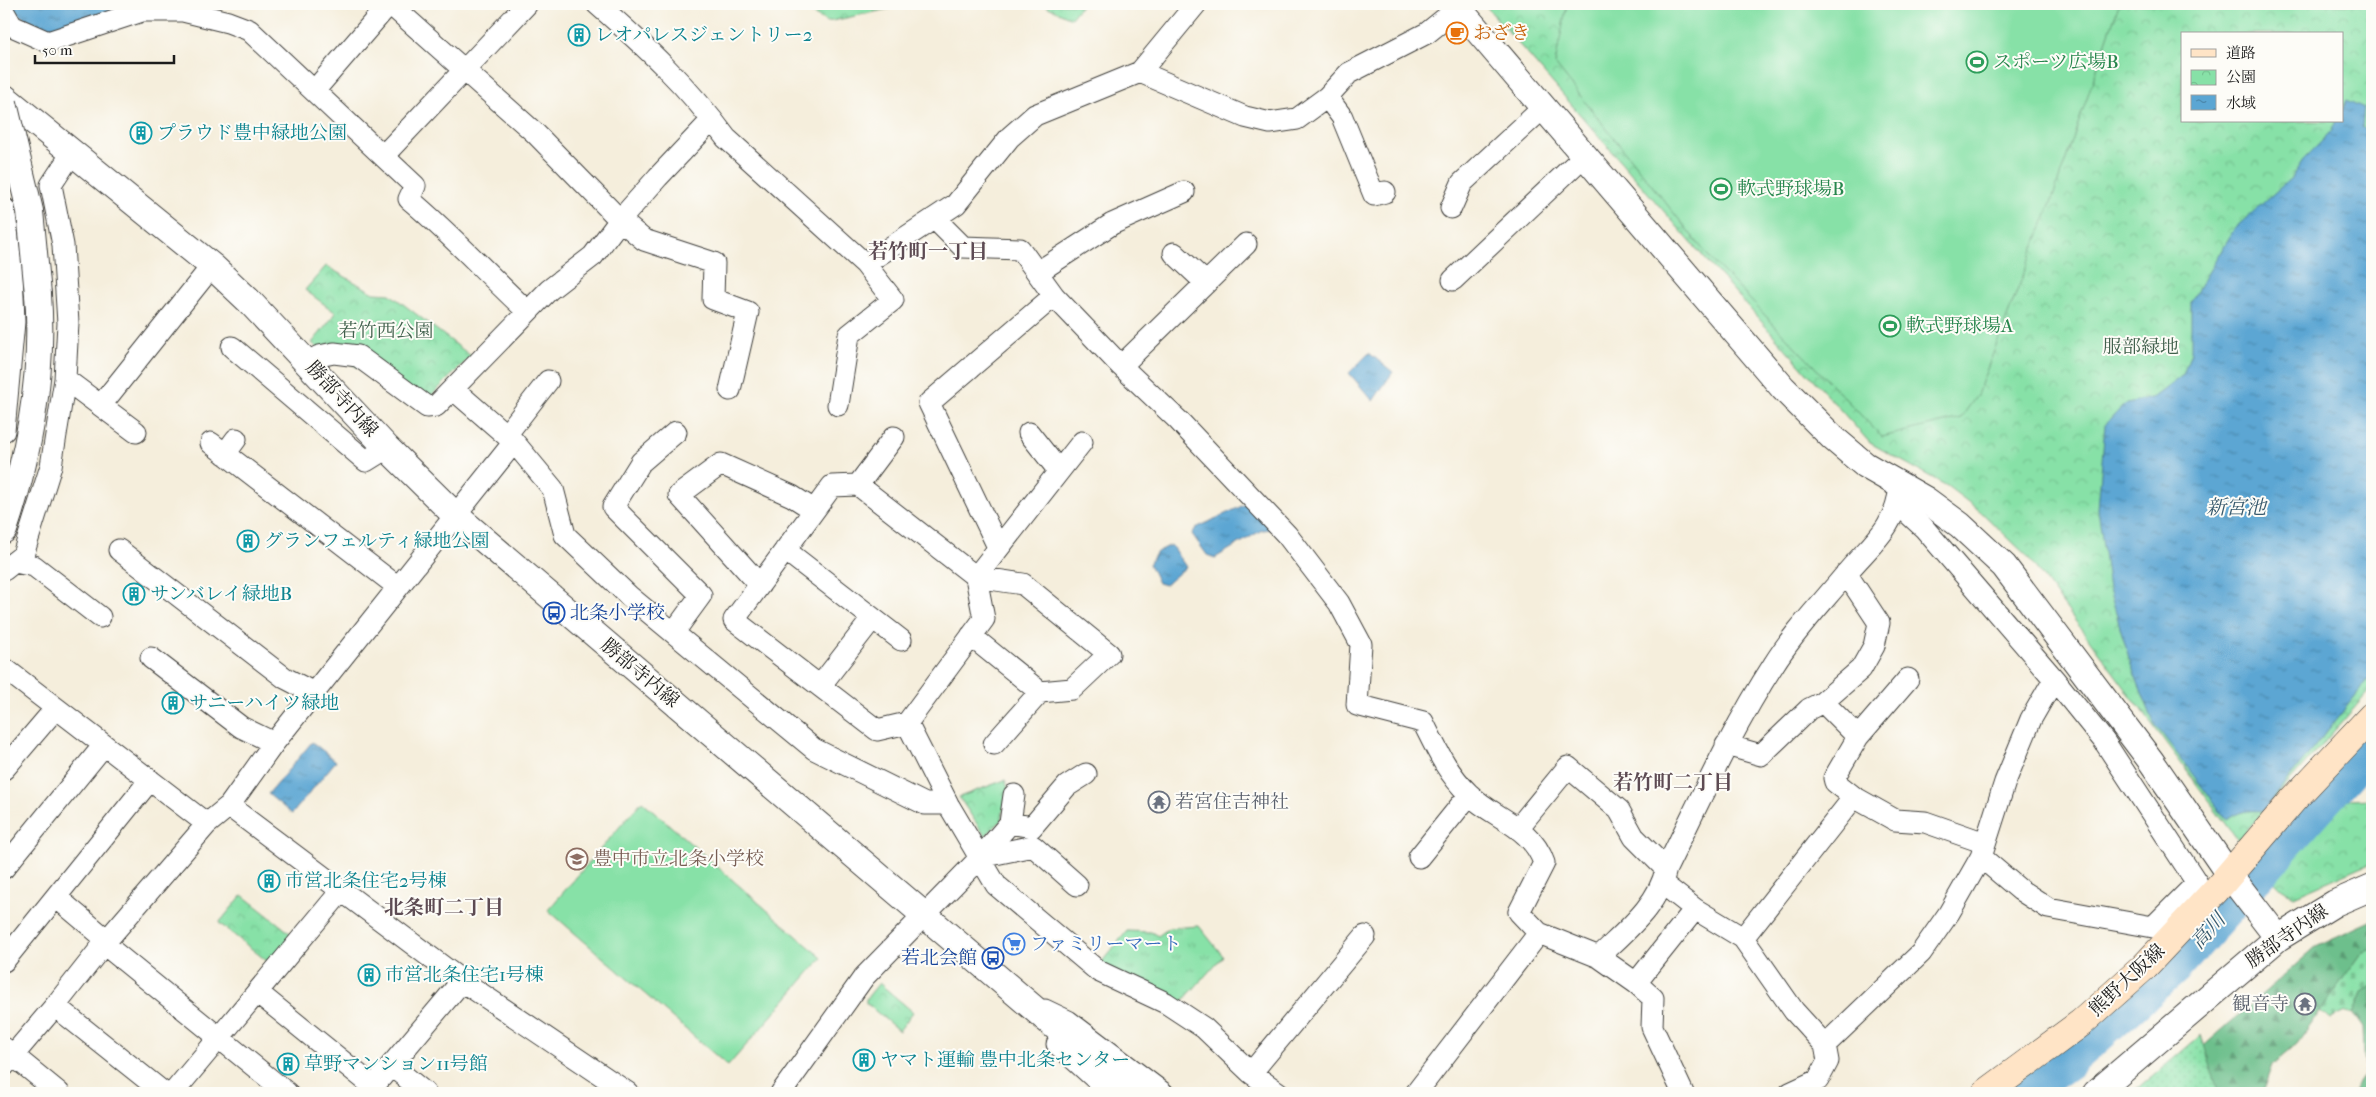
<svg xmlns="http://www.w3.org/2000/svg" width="2376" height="1097" font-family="'IM FELL French Canon','Noto Serif JP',serif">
<defs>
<pattern id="grass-tufts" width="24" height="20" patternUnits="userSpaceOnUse" patternTransform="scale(1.25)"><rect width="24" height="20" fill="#87e1a7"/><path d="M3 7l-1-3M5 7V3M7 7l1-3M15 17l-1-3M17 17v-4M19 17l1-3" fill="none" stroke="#74c08f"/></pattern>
<pattern id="forest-firs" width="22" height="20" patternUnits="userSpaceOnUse" patternTransform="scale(1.25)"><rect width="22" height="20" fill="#6dbf8c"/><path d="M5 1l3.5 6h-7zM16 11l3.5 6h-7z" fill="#599a72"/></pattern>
<pattern id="cemetery-stones" width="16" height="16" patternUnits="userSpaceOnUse" patternTransform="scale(1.25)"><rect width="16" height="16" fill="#87e1a7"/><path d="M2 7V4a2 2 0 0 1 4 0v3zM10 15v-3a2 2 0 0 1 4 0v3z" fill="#74c08f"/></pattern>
<pattern id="park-crowns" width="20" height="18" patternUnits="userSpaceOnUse" patternTransform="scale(1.25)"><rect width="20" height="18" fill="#87e1a7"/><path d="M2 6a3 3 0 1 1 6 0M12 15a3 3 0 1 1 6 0" fill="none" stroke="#74c08f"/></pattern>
<pattern id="garden-dots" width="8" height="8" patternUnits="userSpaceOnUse" patternTransform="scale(1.25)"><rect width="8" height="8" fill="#87e1a7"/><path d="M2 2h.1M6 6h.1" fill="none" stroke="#74c08f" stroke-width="1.8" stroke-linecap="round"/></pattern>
<pattern id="water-ripples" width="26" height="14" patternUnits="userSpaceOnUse" patternTransform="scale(1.25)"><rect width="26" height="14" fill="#5ba6d3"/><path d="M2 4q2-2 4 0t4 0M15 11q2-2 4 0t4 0" fill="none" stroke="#4a86aa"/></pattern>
</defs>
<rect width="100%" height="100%" fill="#fdfcf7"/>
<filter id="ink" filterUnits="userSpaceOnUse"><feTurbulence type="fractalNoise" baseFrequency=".02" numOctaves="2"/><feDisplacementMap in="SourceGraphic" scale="10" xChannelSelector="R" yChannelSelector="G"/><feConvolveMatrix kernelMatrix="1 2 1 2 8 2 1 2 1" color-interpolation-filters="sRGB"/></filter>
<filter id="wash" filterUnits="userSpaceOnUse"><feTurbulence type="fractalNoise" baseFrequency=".0096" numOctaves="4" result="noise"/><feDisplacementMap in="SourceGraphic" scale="20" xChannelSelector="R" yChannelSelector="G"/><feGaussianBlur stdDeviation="1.12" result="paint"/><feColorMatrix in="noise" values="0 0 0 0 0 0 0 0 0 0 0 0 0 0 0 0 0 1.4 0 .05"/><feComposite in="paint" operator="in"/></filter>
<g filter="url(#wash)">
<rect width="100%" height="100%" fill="#f5eedc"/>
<path fill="url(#grass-tufts)" stroke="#527e62" d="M1199,926L1223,956L1180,1004L1100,964L1127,931L1151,932L1158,936L1169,928Z"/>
<path fill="url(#forest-firs)" stroke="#446e54" d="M2372,920V948L2362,952L2297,1044L2272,1065L2262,1093H2203L2198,1051L2318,945Z
M2372,986V1093H2352L2365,1074L2363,1028L2353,1014L2362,992Z"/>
<path fill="url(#cemetery-stones)" stroke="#527e62" d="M2372,948V986L2362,992L2353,1014L2346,1012L2331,1019L2320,1011L2362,952Z"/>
<path fill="url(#park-crowns)" stroke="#527e62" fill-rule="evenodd" d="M800,4H904L898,7L827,22L802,8Z
M1042,4H1082L1071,18Z
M1484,4H2372V688L2238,840L2027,556L1980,511L1947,486L1870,443L1707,261ZM2182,34H2342V121H2182Z
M326,266L374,293L390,294L471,356L427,400L319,349L312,343L336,313L305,290Z
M1005,780L1008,788L1001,821L985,836L959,797Z
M2372,798V862L2294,896L2281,888L2272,879L2285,862L2349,799Z
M242,895L294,936L272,965L219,923Z
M879,983L913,1012L899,1031L866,1003V999Z"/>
<path fill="url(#garden-dots)" stroke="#527e62" d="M2201,1035L2219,1093H2133Z"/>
<path fill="#87e1a7" stroke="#527e62" d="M1567,4H2119L2051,203L1977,395L1961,418L1882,437L1709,257L1555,64Z
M642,801L822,958L728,1066L548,910Z"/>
<path fill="url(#water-ripples)" stroke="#3c6178" d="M12,4H138L52,31L14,13Z
M2347,100L2364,108L2362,127L2372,136V675L2263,811C2247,810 2239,811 2227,820L2154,723L2131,665L2109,589L2098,509L2105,425L2124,405L2154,397L2183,375L2191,352V301L2235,228L2291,178L2303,160L2331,132L2336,121H2342V110Z
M1369,353L1393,372L1373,401L1349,373Z
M1246,504L1273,529L1262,530L1215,558L1207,555L1192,534L1196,528Z
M1171,545L1186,567L1165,585L1158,583L1149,564L1157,552Z
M312,742L336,761L292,814L268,794Z"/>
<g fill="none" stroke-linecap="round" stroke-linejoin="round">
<path stroke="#5ba6d3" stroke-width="34" d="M2025,1093L2068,1063L2176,967L2372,748"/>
</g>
</g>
<g filter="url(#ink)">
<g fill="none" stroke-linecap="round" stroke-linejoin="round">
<g stroke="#3d3c39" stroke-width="23">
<path id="minor" d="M390,4L535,133L620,220L644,240L714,263L713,299L748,312L730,390
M597,4C644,45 689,87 726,138L865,264L893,300L849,335L838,405
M4,12L12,26L48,42L142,11H183L228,22L249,30L415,186L409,199C451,234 487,274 527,311
M1140,72L1245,117L1270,123L1297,119L1327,97L1349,73L1427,33L1458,8
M314,91L389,4
M1327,97L1342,117L1374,195L1385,192
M384,155L527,4
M4,208L12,267L14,322L4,431
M1451,208L1462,183L1544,107
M936,220L963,247L1020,249L1054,296L1121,366L1179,421L1287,535L1339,603L1361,644L1357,705L1423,722C1436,748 1447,773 1469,794C1494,819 1531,825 1544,863L1519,912L1539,933
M1174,253L1206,283
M865,264L956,204L1010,137L1035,115L1140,72L1196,4
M1038,272L1112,224L1184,192
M1453,280L1585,155
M232,347L366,461L387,448
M308,362L319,356L334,353L358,356L427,407L436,406L549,290L593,256L620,220L658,177L712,120
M1121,366L1246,244
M65,379L136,432
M453,389L514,442L553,489L565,535L629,596L814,749L925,804H948
M101,405L212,266
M1029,433L1059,471
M506,435L548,381
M1082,442L976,577L984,619L907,723L948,804L996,885L1098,971L1166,1003L1204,1028L1251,1073L1279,1093
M211,443L398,587
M225,454L236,439
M858,485L894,437
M1898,504L1924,528L2054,679L2104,741L2197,883L2153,927L2048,908L2020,890L1981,857
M998,547L929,403L1054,296
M119,550L285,678L314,693
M785,550L901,640
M15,562L34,566L100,617
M4,570L23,555L51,466L65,379L68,323L63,245L51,185L72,153
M760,585L679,495L721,464L792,496L814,510
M674,632L701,595L613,507L641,462L676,432
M971,636L1040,692
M151,658L241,727L274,743
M4,668L207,824
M1908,679L1858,737L1834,778L1835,782L1854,797L1895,820L1925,822L1985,843
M820,686L872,619
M1823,702L1858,737
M907,723L877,730L734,620L832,486L858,485L976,577L1023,584L1109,654L1072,689L1040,692L994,744
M1726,745L1761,755L1809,709L1823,702L1861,669L1874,646L1879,623L1846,573
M4,769L56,708
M229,806L462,981L628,1093
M1010,823L1014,795
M1518,828L1568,767L1619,810L1634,837L1666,869
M981,857L1033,846L1077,885
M1419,857L1469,795
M4,868L104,745
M1663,884L1695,909L1743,938L1794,1011L1825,1045L1828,1061L1818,1080L1790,1093
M56,897L107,940
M1743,938L1854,797
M104,944L287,1093
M1599,957L1636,983L1695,909
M4,961L150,780
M1636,983L1653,998L1652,1027L1683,1093
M257,992L374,1087
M55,1006L164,1093
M1045,1010L1068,1021L1163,1093
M1057,1044L1111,1093
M1825,1045L1921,953L1949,913L1981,857L2005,782L2031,719L2054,679
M4,1048L59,1093
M4,1066L55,1006L107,940L207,824L229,806L274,743L514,442
M392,1066L425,1093
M1251,1073L1365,936
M173,1093L342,890
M368,1093L462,981
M781,1093L864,977L981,857L1010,823L1032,827L1067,786L1086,774
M1416,1093L1539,933L1599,957C1624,932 1659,905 1666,869C1700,800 1732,729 1774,664C1793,633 1822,603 1845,575C1870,544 1895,530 1900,487"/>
</g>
<g stroke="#3d3c39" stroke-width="28">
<path id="tertiary" d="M1455,4L1783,388L1833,438L1865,465L1926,500L1960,525L2004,566L2151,761L2228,873L2278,938
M4,97L212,266L249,301L387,448L455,515L1133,1093
M4,530C29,455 44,374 38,294
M2096,1093L2278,938L2335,903L2372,887"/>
</g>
<g stroke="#3d3c39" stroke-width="29">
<path id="secondary" d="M1986,1093L2081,1023L2144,967L2216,890L2293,800L2372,716"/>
</g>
<use href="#minor" stroke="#fff" stroke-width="21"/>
<use href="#tertiary" stroke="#fff" stroke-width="26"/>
<use href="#secondary" stroke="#ffe4c6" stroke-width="28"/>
<g stroke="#3d3c39" stroke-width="28" stroke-linecap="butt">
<path id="tertiary-bridge" d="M4,103L30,211L38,294"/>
</g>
<use href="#tertiary-bridge" stroke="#fff" stroke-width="26"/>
</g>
</g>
<defs>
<g id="cafe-ring" transform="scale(1.125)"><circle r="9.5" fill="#fdfcf7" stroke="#e8710a" stroke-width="1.5"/><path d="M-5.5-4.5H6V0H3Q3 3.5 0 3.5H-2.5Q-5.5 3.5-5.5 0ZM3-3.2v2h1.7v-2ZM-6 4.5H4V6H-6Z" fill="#e8710a"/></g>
<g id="building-ring" transform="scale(1.125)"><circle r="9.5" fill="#fdfcf7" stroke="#0f9aa8" stroke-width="1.5"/><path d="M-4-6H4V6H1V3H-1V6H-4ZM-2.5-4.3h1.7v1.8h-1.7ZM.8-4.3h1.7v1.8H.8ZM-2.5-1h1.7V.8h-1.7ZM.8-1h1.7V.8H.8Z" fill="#0f9aa8"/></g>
<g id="stadium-ring" transform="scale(1.125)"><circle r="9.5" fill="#fdfcf7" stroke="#2e9e5b" stroke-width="1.5"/><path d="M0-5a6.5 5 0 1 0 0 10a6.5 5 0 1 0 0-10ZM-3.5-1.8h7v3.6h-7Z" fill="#2e9e5b"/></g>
<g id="bus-ring" transform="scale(1.125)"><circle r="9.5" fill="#fdfcf7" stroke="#1a4fb4" stroke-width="1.5"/><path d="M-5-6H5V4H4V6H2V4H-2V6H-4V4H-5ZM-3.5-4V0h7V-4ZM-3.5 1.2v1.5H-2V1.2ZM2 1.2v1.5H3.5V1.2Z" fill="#1a4fb4"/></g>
<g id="temple-ring" transform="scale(1.125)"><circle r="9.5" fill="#fdfcf7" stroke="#6b7280" stroke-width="1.5"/><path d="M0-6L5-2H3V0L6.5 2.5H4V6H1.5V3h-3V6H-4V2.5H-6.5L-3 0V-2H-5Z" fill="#6b7280"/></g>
<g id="school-ring" transform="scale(1.125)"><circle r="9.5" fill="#fdfcf7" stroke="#8d6e63" stroke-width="1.5"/><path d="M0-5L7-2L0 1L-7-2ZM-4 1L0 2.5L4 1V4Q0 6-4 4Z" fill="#8d6e63"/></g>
<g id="supermarket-ring" transform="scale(1.125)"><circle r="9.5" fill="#fdfcf7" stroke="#3f7fe0" stroke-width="1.5"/><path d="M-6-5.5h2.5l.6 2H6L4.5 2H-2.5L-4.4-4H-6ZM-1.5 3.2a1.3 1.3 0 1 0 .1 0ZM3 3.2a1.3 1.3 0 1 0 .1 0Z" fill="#3f7fe0"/></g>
</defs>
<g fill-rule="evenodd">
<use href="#cafe-ring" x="1457" y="33"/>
<use href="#building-ring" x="579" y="35"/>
<use href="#stadium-ring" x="1977" y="62"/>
<use href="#building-ring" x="141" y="133"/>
<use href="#stadium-ring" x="1721" y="189"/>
<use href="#stadium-ring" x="1890" y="326"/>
<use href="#building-ring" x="248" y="541"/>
<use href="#building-ring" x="134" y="594"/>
<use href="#bus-ring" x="554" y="613"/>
<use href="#building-ring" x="173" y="703"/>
<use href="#temple-ring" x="1159" y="802"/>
<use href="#school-ring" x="577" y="859"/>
<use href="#building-ring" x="269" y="881"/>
<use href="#supermarket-ring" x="1014" y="944"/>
<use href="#bus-ring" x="993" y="958"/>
<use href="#building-ring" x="369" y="975"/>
<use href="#temple-ring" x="2305" y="1004"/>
<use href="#building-ring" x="864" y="1060"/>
<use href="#building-ring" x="288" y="1064"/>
</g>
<g text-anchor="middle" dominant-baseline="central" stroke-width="4" stroke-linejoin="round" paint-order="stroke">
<g font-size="19" fill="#c56008" stroke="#fdfcf7" text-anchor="start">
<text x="1473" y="33">おざき</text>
</g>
<g font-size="19" fill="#0d838f" stroke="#fdfcf7" text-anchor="start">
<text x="595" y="35">レオパレスジェントリー2</text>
<text x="157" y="133">プラウド豊中緑地公園</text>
<text x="264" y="541">グランフェルティ緑地公園</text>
<text x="150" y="594">サンバレイ緑地B</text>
<text x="189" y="703">サニーハイツ緑地</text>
<text x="285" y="881">市営北条住宅2号棟</text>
<text x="385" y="975">市営北条住宅1号棟</text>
<text x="880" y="1060">ヤマト運輸 豊中北条センター</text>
<text x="304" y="1064">草野マンション11号館</text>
</g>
<g font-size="19" fill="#27864d" stroke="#fdfcf7" text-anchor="start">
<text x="1993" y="62">スポーツ広場B</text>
<text x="1737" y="189">軟式野球場B</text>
<text x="1906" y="326">軟式野球場A</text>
</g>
<g font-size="19" fill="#41614d" stroke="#fdfcf7">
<text x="386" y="331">若竹西公園</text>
<text x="2141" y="347">服部緑地</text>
</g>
<g font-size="19" fill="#1c1c1c" stroke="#fdfcf7">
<text transform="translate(342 399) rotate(47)">勝部寺内線</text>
<text transform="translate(640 673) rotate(40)">勝部寺内線</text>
<text transform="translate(2287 936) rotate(-35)">勝部寺内線</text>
<text transform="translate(2127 980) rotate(-43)">熊野大阪線</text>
</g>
<g font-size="19" fill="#164399" stroke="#fdfcf7" text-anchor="start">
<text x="570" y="613">北条小学校</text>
<text x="977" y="958" text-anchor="end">若北会館</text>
</g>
<g font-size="19" fill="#5b616d" stroke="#fdfcf7" text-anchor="start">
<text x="1175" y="802">若宮住吉神社</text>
<text x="2289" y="1004" text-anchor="end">観音寺</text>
</g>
<g font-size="19" fill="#785e54" stroke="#fdfcf7" text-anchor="start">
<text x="593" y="859">豊中市立北条小学校</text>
</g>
<g font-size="19" fill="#366cbe" stroke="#fdfcf7" text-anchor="start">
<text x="1030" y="944">ファミリーマート</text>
</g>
<g font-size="20" font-weight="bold" fill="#5d4b53" stroke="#fdfcf7">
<text x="928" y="251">若竹町一丁目</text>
<text x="1673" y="782">若竹町二丁目</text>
<text x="444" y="907">北条町二丁目</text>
</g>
<g font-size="20" font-style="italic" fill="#385a6e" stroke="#fdfcf7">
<text x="2236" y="507">新宮池</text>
<text transform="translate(2208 931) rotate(-48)">高川</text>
</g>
</g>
<rect width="2376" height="1097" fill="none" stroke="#fdfcf7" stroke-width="20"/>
<rect x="2181" y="32" width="162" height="90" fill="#fdfcf7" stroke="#a3a29f"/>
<rect x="2191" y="49" width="25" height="8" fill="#ffe4c6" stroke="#a3a29f"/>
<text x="2226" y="58" font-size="15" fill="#1c1c1c">道路</text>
<rect x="2191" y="70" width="25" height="15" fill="url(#park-crowns)" stroke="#a3a29f"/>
<text x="2226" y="82" font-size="15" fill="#1c1c1c">公園</text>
<rect x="2191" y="95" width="25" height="15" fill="url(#water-ripples)" stroke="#a3a29f"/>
<text x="2226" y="108" font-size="15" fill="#1c1c1c">水域</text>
<path d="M35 55v8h139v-8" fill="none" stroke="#1c1c1c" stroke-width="2.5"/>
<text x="42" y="55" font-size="15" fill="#1c1c1c" stroke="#fdfcf7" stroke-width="4" paint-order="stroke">50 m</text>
</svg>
